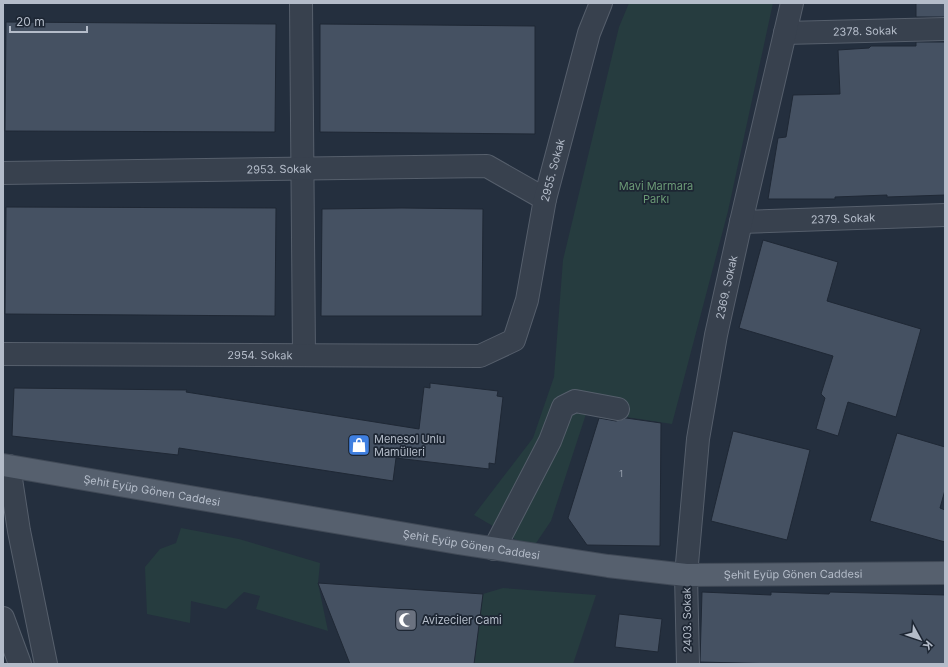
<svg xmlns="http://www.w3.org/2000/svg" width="948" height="667" font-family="Inter,sans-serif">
<rect width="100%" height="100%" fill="#242f3e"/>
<path fill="#263c3f" d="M629,3H773L728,211L672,424L587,411L551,521L532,549L474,515L533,438L554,377L563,260L619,27Z
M181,528L239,539L320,563L318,583L328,631L256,609L260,596L244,592L226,609L191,601L190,623L147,614L145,567L160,549L176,543Z
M503,588L596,595L573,664H474L483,594Z"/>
<path fill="#455162" stroke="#1f2835" d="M916,3H945V17H916Z
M6,22L276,24L275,132L5,131Z
M320,24L535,26V134L320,132Z
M916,42H945V195L887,197V195L835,197V199H768L778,138L786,137L793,95L840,94L838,50L869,48L871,46H916Z
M6,207L276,208L275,316L5,314Z
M402,208L483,209L482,316H321L322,209Z
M763,240L838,262L827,301L921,329L896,417L848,402L838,436L816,429L825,398L821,394L833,356L739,328Z
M430,383L498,391L497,396L503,397L495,464L489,463V469L396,458L393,481L179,448L178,455L12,436L14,388L187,390L186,392L419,429L424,387L430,388Z
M599,418L616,421L626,418L661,423L660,546L587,545L568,518Z
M733,431L810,450L787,540L711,521Z
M897,433L945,447V490L940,508L945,510V542L870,521Z
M318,583L483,594L474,664H350Z
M702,592L771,595V592L829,594L830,592L945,595V664H779L700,662Z
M619,614L662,619L658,652L615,647Z"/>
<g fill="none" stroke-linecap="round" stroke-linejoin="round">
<g stroke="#565f6c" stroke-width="24">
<g id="minor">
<path d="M301,3L304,354"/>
<path id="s1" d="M785,33L945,29"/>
<path id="s2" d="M3,173L487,166L545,199"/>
<path id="s3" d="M741,222L945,215"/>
<path id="s4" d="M3,354L480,356L514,340L527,300L545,199L589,33L601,3"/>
<path d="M9,466L19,531L46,664"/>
<path d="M494,549L550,441L563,407L575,401L618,409"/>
<path d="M3,618L20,664"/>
<path id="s5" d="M688,664L686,575L698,439L716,335L741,222L792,3"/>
</g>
</g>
<g stroke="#414a57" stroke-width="24">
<g id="major">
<path id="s6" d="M3,465L458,543L608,566L686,575L945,573"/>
</g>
</g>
<use href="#minor" stroke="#38414e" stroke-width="22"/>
<use href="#major" stroke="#56606e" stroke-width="22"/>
</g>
<defs>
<g id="shop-square" transform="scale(1.15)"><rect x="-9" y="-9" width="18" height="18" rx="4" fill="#3f7fe0" stroke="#1d2633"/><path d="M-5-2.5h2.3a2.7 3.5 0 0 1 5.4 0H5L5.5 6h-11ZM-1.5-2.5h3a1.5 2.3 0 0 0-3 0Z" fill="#fff"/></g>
<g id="mosque-square" transform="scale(1.15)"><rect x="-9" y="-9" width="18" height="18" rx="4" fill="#6b7280" stroke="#1d2633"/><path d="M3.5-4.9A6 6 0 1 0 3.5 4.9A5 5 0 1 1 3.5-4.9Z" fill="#fff"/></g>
</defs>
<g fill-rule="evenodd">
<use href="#shop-square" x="359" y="445"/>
<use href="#mosque-square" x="406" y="620"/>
</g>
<g text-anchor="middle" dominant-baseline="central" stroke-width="3.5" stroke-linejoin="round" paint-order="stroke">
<g font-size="9" fill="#98a1af">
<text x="621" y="473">1</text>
</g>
<g font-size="11" fill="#b4bcc9" stroke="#1d2633">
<text stroke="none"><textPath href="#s1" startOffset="80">2378. Sokak</textPath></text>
<text stroke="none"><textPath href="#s2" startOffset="276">2953. Sokak</textPath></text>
<text stroke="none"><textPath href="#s4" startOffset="689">2955. Sokak</textPath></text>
<text stroke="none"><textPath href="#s3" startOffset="102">2379. Sokak</textPath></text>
<text stroke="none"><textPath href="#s5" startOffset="380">2369. Sokak</textPath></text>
<text stroke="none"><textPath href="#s4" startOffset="257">2954. Sokak</textPath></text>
<text stroke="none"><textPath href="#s6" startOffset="151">Şehit Eyüp Gönen Caddesi</textPath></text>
<text stroke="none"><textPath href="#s6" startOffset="475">Şehit Eyüp Gönen Caddesi</textPath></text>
<text stroke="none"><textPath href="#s6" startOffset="799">Şehit Eyüp Gönen Caddesi</textPath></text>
<text transform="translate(687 620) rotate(-91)">2403. Sokak</text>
</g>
<g font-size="11" fill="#6b9a76" stroke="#1d2633">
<text x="656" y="186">Mavi Marmara<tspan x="656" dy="13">Parkı</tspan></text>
</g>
<g font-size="11" fill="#b4bcc9" stroke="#1d2633" text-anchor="start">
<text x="374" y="439">Menesol Unlu<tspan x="374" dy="13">Mamülleri</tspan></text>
<text x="422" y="620">Avizeciler Cami</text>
</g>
</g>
<rect width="948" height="667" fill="none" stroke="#b4bcc9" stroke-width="8"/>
<g transform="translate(920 639) rotate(130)" stroke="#1d2633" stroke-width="3" paint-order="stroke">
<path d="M0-3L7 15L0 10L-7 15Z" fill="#b4bcc9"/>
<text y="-6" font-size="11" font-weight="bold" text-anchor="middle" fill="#b4bcc9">K</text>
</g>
<path d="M10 26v6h77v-6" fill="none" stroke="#b4bcc9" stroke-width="2"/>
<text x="16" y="26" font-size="12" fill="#b4bcc9" stroke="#1d2633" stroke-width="3" paint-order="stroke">20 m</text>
</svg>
